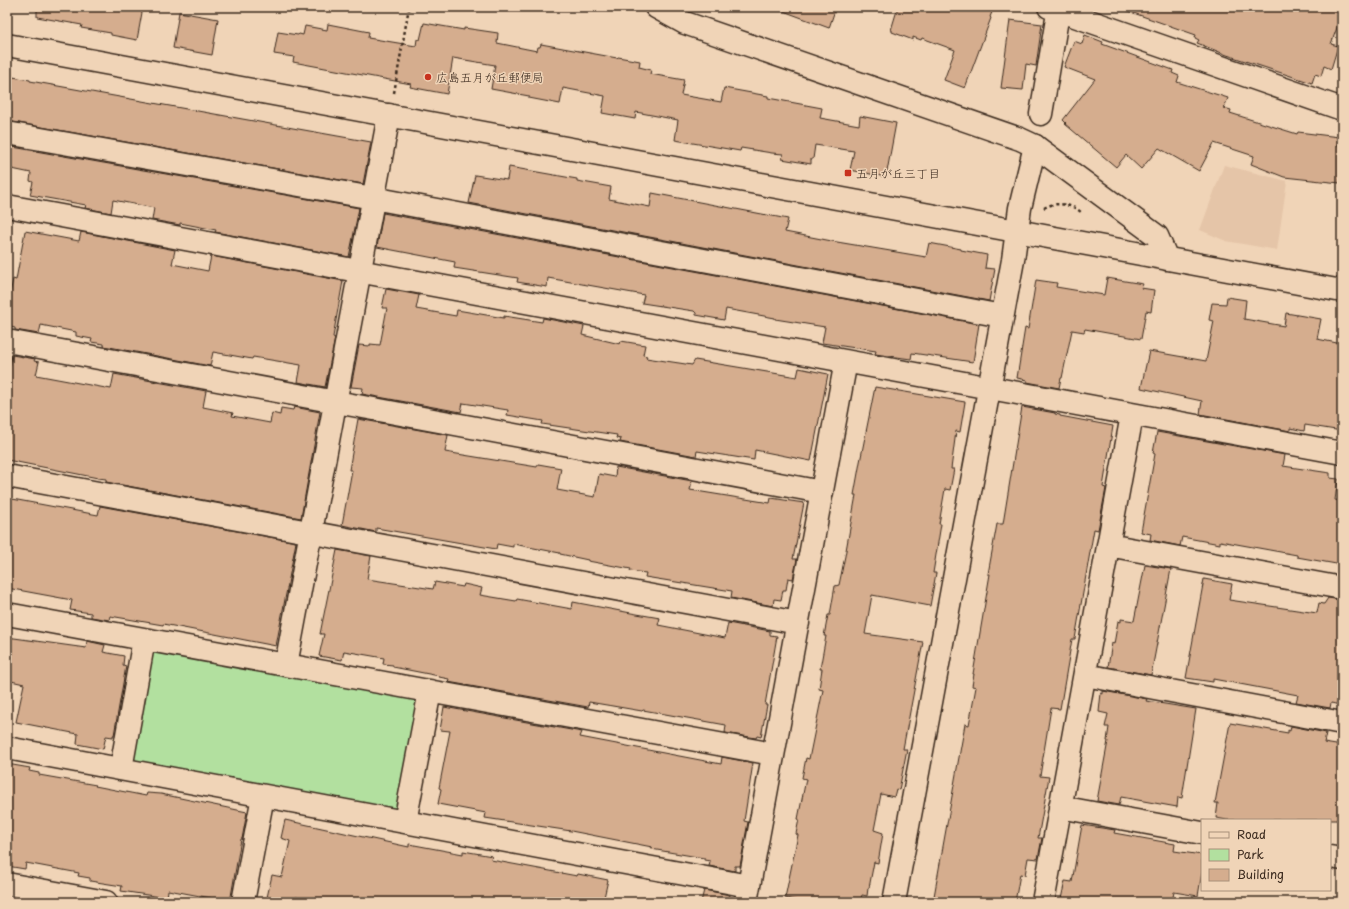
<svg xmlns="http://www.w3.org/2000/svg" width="1349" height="909" font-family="'Playpen Sans','Klee One',sans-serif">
<rect width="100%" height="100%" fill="#f0d4b7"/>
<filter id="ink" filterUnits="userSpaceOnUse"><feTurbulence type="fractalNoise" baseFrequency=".025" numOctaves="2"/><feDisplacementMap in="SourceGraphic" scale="8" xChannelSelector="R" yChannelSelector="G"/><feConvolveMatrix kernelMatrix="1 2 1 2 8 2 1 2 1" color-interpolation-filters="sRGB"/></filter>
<g filter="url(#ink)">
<path fill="#e5c5a8" d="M1224,165L1287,181L1277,250L1226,241L1200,230Z"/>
<path fill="#b2e09f" stroke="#76855e" d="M156,652L413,699L418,704L398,807L391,809L136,761L132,756L152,653Z"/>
<path fill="#d5ad8e" stroke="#3b2a1e" d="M37,7H143L137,40L111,35V33L81,28L82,25L37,17Z
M779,7H836L829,28L778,9Z
M898,7H980L992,12L990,17L991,18L965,88L944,80L955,50L922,38L921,40L913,37V40L892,32V30H891Z
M1126,7H1342V14L1331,44L1338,46L1331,69L1324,66L1321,76L1315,74L1312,83L1227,55L1197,43L1199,40L1195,38L1196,35L1125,10Z
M179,12L218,19L212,55L173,48Z
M1010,20L1042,24L1036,66L1026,64L1023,90L1001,88Z
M424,23L464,30V28L498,33L497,43L537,51L538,47H540L541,44L617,58L618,57L640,61L639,67L651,70L650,74L684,80L681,95L721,102L724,88L768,96V98L822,108L820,118L859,125L860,116L896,123L886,177L850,170L854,151L815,145L813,159H811V164L782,159L783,154L772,153L741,148L740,151L675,140L678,120L636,112L635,119L602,113L605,96L563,88L560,104L529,98V96L491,89L495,65L453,58L447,94L410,87L411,84L293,62L294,57L274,54L278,32L298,35L299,34L303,35L305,26L327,30L328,24L369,32L368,38L416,46L417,39L420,40Z
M1085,35L1103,42L1102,44L1173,70L1172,73L1179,76L1177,82L1228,98L1224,108L1231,110L1230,113L1297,134L1298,132L1339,137L1338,146H1341V150H1342V180L1340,179V183L1284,177L1251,164L1254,156L1214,143L1199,171L1159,148L1141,169L1126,155L1116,167L1065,124L1066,123L1063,120L1095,79L1064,67L1074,41L1082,44Z
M7,76L30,80V81L371,142L363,184L7,121Z
M7,146L359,208L349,257L215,232L216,230L180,223V225L152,220L154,208L113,200L111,213L85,208L86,205L30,195L33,182L30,181L31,173L7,168Z
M509,167L577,179V181L611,187L609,199L650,207L652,193L788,219L785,232L837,242L926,257L929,243L961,249V250L987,255L985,268L995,269L989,301L469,203L475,175L507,180Z
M383,213L979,324L973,362L912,353L911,359L875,354L876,351L822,343L825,327L775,319V318L726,309L724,320L696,315V313L694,311L642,303L644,295L548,278L547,287L517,282L518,278L454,268L455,262L377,247Z
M25,231L79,241L81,232L175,250L172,264L208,271L211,256L343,281L333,337L335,338L325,387L298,382L301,365L253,357L252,359L213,352L210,366L104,346V344L91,342L92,339L76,336V332L41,325L39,334L15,330V328L11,327V324L7,323V309L13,279L16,280Z
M1107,278L1143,284L1141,288L1154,290L1151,312L1146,311L1141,339L1085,329L1084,332L1072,330L1062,378H1061L1059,388L1027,382V380L1017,378L1025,328L1028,329L1036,280L1057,283L1056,287L1104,295Z
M386,289L419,295L416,309L456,316L457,310L504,318V316L542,322L543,318L584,326L582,335L620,344L621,341L645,345L643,355L647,356L646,358L692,365L695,360L797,377L799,368L828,374L811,461L755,450L754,460L697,451L696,456L620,442L621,439L616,438L617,435L542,424L543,421L507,415L508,410L463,403L461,412L362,394L363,388L351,387L359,345L370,346V344L380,345L387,308H382Z
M1227,297L1246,300L1244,319L1284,326L1286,313L1321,319L1317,339L1342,344V431L1305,425L1304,431L1290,428V431L1200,414L1202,401L1141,388L1149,351L1206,361L1214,321L1209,320L1212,303L1226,304Z
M12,355L35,359L34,361L39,362L36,375L111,389L114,374L206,391L203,407L233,413L232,416L270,423L272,413L280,415L281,408L293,410L294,407L320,412L301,518L106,482V479L98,478L7,460V366H10Z
M875,387L965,402L960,432L956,431L951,469H954L950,490L945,489L939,524H941L933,573H936L930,606L872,595L865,634L923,642L903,749H907L899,790L896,789L894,797L881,794L874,830L883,833L878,863L874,862L869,888H868L867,896L862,895L860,902H803L785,898L798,835L796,834L799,819H798L806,779L802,778L806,758L809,759L823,690L819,689L822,669H820L826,636H824L828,615H830L835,586L839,585L845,556L856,495H854L860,462Z
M1022,407L1055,413V414L1060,415V416L1113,426L1103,487L1106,488L1098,530L1094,529L1075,639H1072L1060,709L1051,708L1040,776L1049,777L1038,838H1042L1038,859L1028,858L1025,875L1020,874L1015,902H933L965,724L969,725L976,687L972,686L974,674H973L990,574H988L997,524H1003Z
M358,419L448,435L445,452L537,467L538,464L561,468L557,490L595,497L599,474L615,477L616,467L692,481L690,490L770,503L771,498L804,503L793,559H797L793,579L788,578L786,590H783L781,600L774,599L773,606L731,598L732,591L645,577L646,573L630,571L631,569L588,561V560L560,554V553L513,544V547L497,544L496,549L376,528V532L342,525L352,470H349Z
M1157,432L1285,455L1283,466L1330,473V478L1338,479L1335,500L1342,501V565L1297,557V555L1220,541V544L1182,537L1180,546L1150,540L1151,534L1141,532L1155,454L1153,453Z
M7,498L98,515L100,506L296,542L276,646L163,624V625L110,616L109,620L91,617V613L70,610L72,600L7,588Z
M337,550L371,556L367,579L433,589L435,582L463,587L464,584L482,588L480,595L516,601L517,599L572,609L573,602L631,613L660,618L658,625L725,638L728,623L770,631V635L777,636L765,705H767L761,737L757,736L756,738L725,733L726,725L643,710L642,711L589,702L588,707L448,682L449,679L439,677V676L393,667V665L383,664L384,658L344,651L342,660L319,656L324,634H320Z
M1145,565L1171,569L1151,675L1108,667L1112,643L1114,644L1118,621L1121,622V619L1134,621Z
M1204,579L1232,584L1229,600L1317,613L1319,603L1324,604L1328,598L1342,600V695L1340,705L1331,703L1330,708L1296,702L1298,695L1213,679V682L1186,678Z
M7,637L86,648L87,641L105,645L103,652L124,656L123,665L126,666L114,735H113V737L106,736L103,749L77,744L78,734L16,722L24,684L7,680Z
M1103,691L1147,699L1146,701L1196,709L1182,798L1178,797L1177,807L1121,797L1119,805L1097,801L1108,741H1107L1109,727H1105L1108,714L1099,712L1101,693L1103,694Z
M444,707L582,732L580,737L721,764L722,757L753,763L744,821L748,822L740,866H735V871L709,866L710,861L704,860V858L651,849L652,847L571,831L485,818L486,813L438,804L441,789L439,788L450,731L440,730Z
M1230,723L1288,733V730L1290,731L1291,726L1326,733L1324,743L1342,746V820H1227L1216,818L1218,803H1215Z
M7,764L30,768L29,771L39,773V775L96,785L95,786L146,796L147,793L161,794L247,812L242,839H241L230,902H211V898L168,890L167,898L121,891L122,886L90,881V878L78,876L79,873L26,863L25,869L7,866Z
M285,820L409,847V844L463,854V851L492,856L491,860L577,876L578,874L608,880L603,902H320L296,897L295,902H266L272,875L282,877L290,841L281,838Z
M1082,825L1115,830L1114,833L1175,844L1174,851L1202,855V872L1198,896L1174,892L1172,902H1077L1061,899L1065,881L1072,882Z
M704,890L730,895L729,902H701Z"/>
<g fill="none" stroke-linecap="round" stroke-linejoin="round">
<g stroke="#3b2a1e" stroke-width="25">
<path id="street" d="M1049,7L1342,109
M1041,114L1059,7
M7,133L373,198L1002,316
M7,206L1342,453
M7,341L822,492
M7,476L798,623
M1108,545L1342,588
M7,614L773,754
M286,665L389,115
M1085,675L1342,723
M7,748L749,886
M121,769L144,639
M1060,807L1202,833
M405,822L430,691
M1330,857L1342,859
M7,884L106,902
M243,902L263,796
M746,902L846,361
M894,902L1013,260L1020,208L1035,146
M1043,902L1132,415"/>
</g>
<g stroke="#3b2a1e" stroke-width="25">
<path id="secondary" d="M656,7L685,23L1020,139L1035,146L1157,236L1167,259
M7,45L1342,291"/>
</g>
<path stroke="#3b2a1e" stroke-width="2.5" stroke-dasharray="3 3" stroke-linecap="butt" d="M394,93L409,7
M1044,208C1056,201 1072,204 1082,213"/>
<use href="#street" stroke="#f0d4b7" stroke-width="22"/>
<use href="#secondary" stroke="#f0d4b7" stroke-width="22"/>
</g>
</g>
<g fill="#c8321e" stroke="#f0d4b7" stroke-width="1.5">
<circle cx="428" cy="77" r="4"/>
<rect x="844" y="169" width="8" height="8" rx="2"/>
</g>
<g text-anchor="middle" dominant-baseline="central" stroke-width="3" stroke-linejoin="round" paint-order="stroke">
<g font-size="12" fill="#3b2a1e" stroke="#f0d4b7" text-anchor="start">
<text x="436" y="77">広島五月が丘郵便局</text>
<text x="856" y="173">五月が丘三丁目</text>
</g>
</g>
<rect width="1349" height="909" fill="none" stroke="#f0d4b7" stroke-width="24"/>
<rect x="12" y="12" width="1325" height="885" fill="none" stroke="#3b2a1e" stroke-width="1.5" filter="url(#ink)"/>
<rect x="1201" y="819" width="130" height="72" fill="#f0d4b7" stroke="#a8907a"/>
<rect x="1209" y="832" width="20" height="6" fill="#f0d4b7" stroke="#a8907a"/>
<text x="1237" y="839" font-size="12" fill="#3b2a1e">Road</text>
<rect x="1209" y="849" width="20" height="12" fill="#b2e09f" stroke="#a8907a"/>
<text x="1237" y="859" font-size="12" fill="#3b2a1e">Park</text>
<rect x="1209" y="869" width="20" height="12" fill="#d5ad8e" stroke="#a8907a"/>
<text x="1237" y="879" font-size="12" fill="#3b2a1e">Building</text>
</svg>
